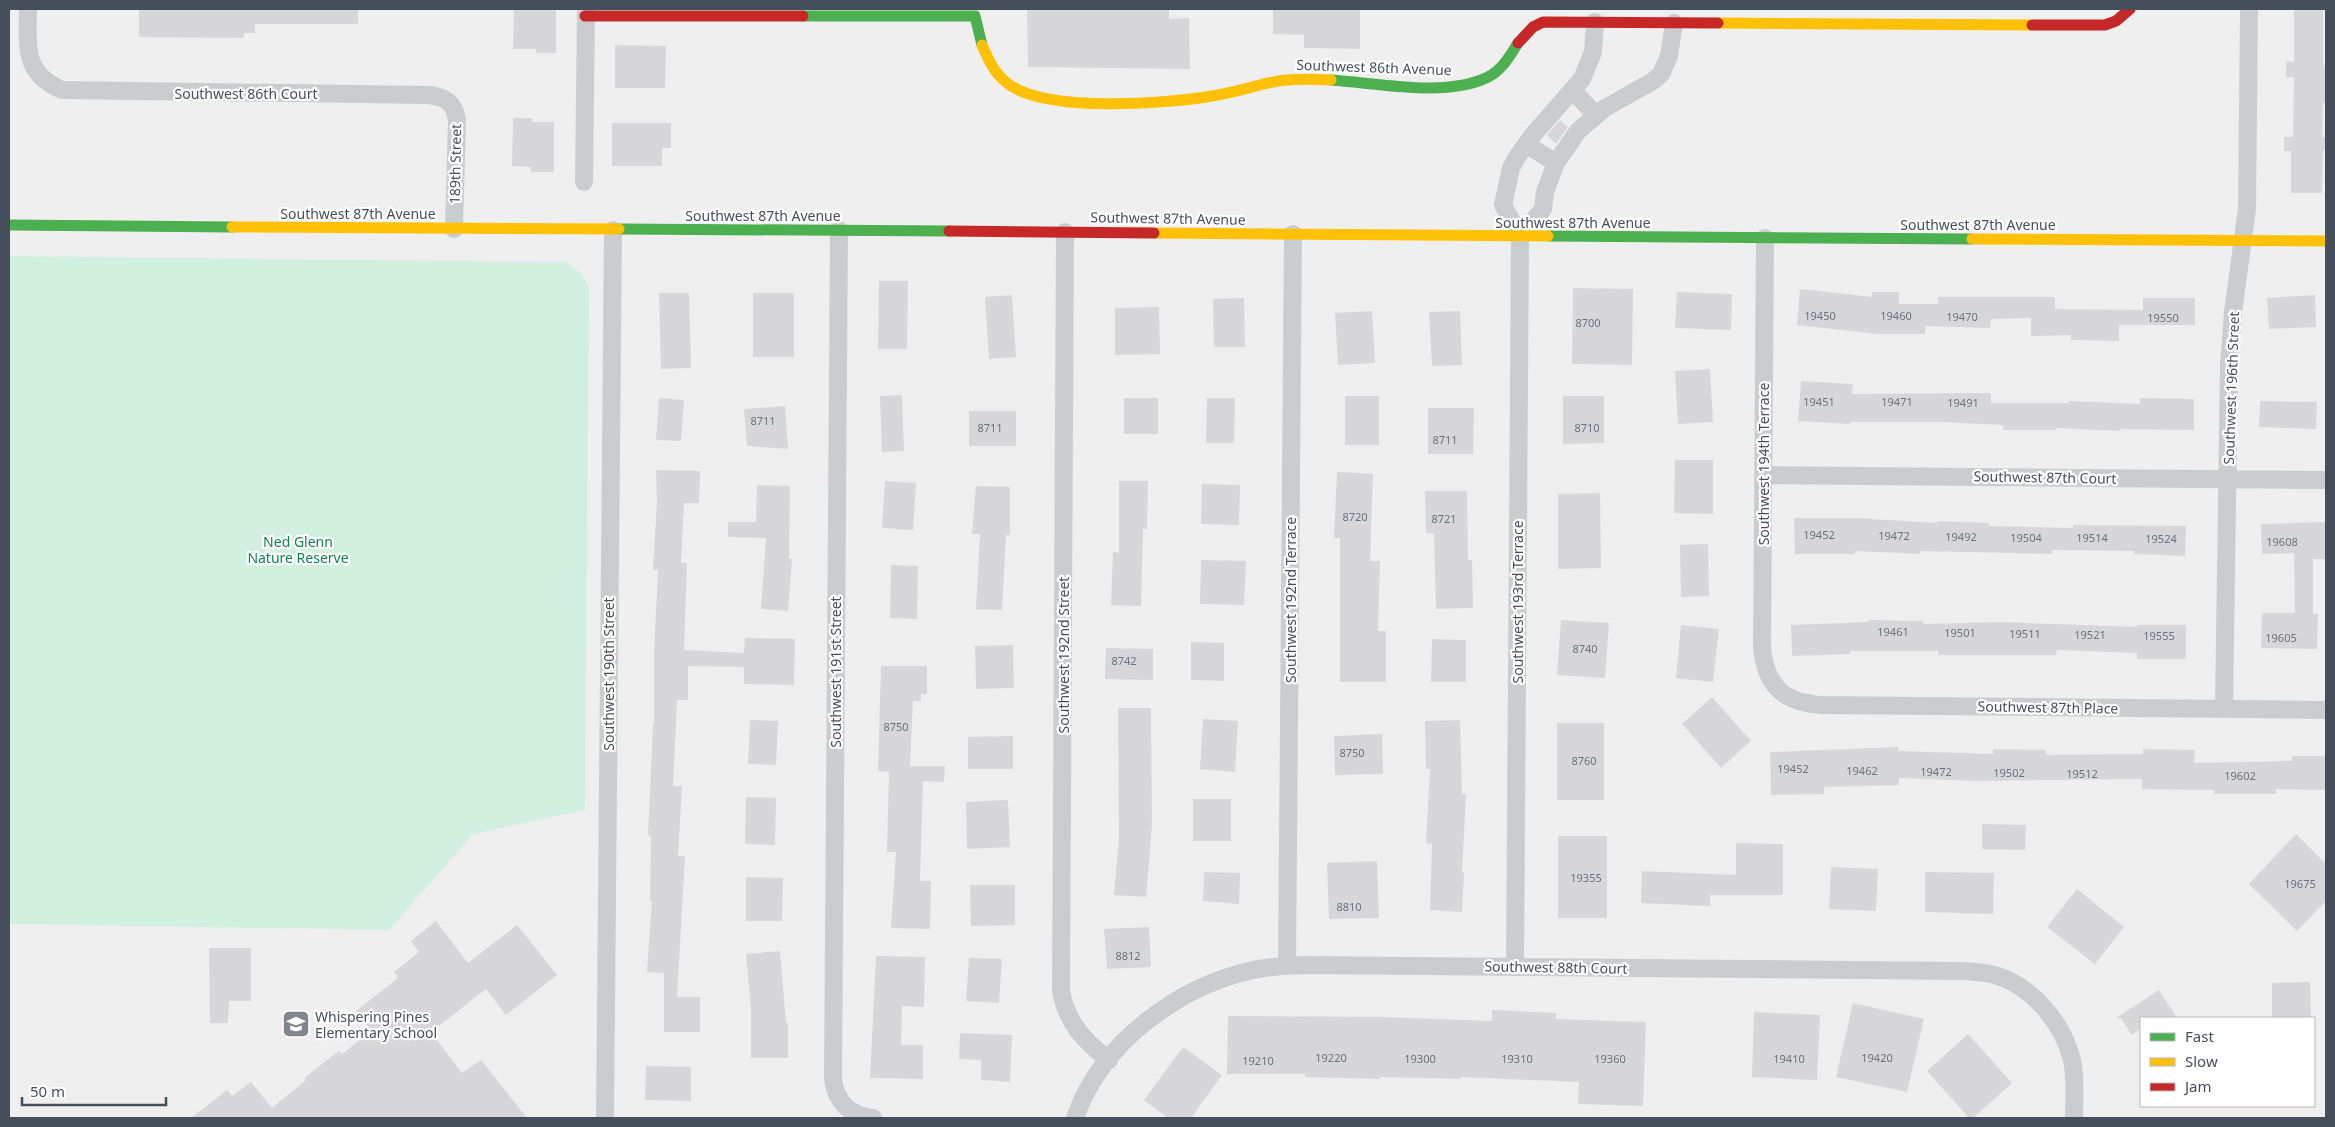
<svg xmlns="http://www.w3.org/2000/svg" width="2335" height="1127" font-family="'Noto Sans',sans-serif">
<rect width="100%" height="100%" fill="#f0efef"/>
<path fill="#d2f0e0" d="M9,256L565,262C577,269 584,274 589,288L585,810L473,834L389,930L9,924Z"/>
<path fill="#d7d7d9" d="M139,9H358V24H255V33H244V38L139,37Z
M514,9H556V53H536V49H513Z
M1027,9H1169V19L1189,18L1190,69L1028,67Z
M1273,9H1360V49L1304,48V35L1273,34Z
M2294,9H2323V62L2324,68H2326V103H2323L2322,137H2326V150H2323L2322,193H2291V151H2284V137H2293L2294,77H2286V61L2294,62Z
M615,45L666,46L665,88H615Z
M513,118H532V122H554V172H531V167L512,166Z
M1560,120L1568,127L1556,144L1547,135Z
M612,123H671V148H662V166H612Z
M879,281H908L907,349H878Z
M1573,288L1633,289L1632,365L1572,364Z
M1800,289L1872,297V292H1899V304H1938V297H2055V309L2143,310V298H2195V325H2119V341L2071,340V335L2031,336V318L1991,319L1990,328L1925,326V334H1878L1797,325Z
M1677,292L1732,294L1731,330L1675,328Z
M659,293H689L691,368L661,369Z
M753,293H794V357H753Z
M1012,295L1016,357L989,359L985,297Z
M2315,295L2316,327L2269,329L2267,298Z
M1244,298L1245,347H1214L1213,299Z
M1159,307L1160,354L1115,355V308Z
M1372,311L1375,363L1338,365L1335,313Z
M1460,311L1462,365L1432,366L1429,312Z
M1710,369L1713,422L1678,424L1675,371Z
M1801,381L1853,384L1852,394L1991,393V403H2069V401L2140,404V398L2194,399V430L2120,429V431L2056,428V430H2003V425L1941,422H1851L1850,424L1798,421Z
M902,395L904,451L882,452L880,396Z
M1345,396H1379V445H1345Z
M1563,396H1604V443L1563,444Z
M659,398L684,400L681,441L656,440Z
M1124,398H1158V434H1124Z
M1207,398H1235L1234,443H1206Z
M2260,401L2317,402L2316,429L2259,427Z
M785,406L788,449L747,446L744,409Z
M1428,408H1474L1473,454H1428Z
M969,411H1016V446H969Z
M1675,460H1713V514L1674,513Z
M656,470L700,471L699,503H684L681,563H687L684,650L744,653L745,638L795,639L794,685L744,684V667L688,666V700H677L673,786H682L678,856H685L677,997H700V1032H664V973L647,972L652,901H650L651,836L648,835L653,725H654V653L658,570H653L657,502Z
M1337,472L1373,474L1370,561H1380L1378,631H1386V682H1340V538H1334Z
M885,481L916,483L913,530L882,528Z
M1119,481H1148L1147,529H1143L1141,606L1111,605L1113,552L1119,553Z
M1202,484L1240,485L1239,525L1201,524Z
M757,485L790,486L789,559H792L788,611L761,609L766,538L728,537V522H756Z
M976,486L1010,487V535H1006L1002,610L976,609L980,534H972Z
M1425,491H1467L1468,560H1472L1473,608L1436,609L1434,533H1426Z
M1600,493L1601,568L1558,569V494Z
M1794,518H1855L1937,523V521L1989,523V526L2073,528V525L2186,526L2185,556L2134,554V551L2052,550V554L1920,551L1919,554L1855,551V554H1795Z
M2326,522V559H2313V614H2318L2317,649L2261,648L2262,613H2295L2294,553L2262,554L2261,524Z
M1708,544L1709,596L1681,597L1680,545Z
M1201,560L1246,561L1244,605L1200,604Z
M891,565L918,566L917,619L890,618Z
M1561,620L1609,623L1605,678L1557,675Z
M1868,620L1923,621V624L2001,622L2137,627V625H2186V659H2137V653L2057,650L2056,655H1938V651H1850V654L1792,656L1791,625L1868,622Z
M1681,625L1719,629L1713,682L1676,678Z
M1432,639L1466,640V682H1431Z
M1191,642L1224,643V681L1191,680Z
M1013,645L1014,688L976,689L975,646Z
M1106,648L1153,649V680L1105,679Z
M881,666H927V694H921V701H913L910,766H945L944,782L923,781L920,881H931L930,929L891,928L896,852H887L889,772L878,771Z
M1712,697L1751,741L1721,768L1682,724Z
M1118,708H1151L1152,826L1146,897L1114,895L1119,837Z
M1203,719L1238,721L1235,772L1200,769Z
M750,720L778,721L776,765L748,764Z
M1460,720L1462,794L1466,795L1462,872H1464L1462,912L1430,910L1432,844L1426,843L1430,769H1426L1425,721Z
M1557,723H1604V800H1557Z
M1382,734L1383,774L1335,775L1334,736Z
M1013,736V769H968V737Z
M1898,747V751L1993,754V749L2046,750V755L2143,754V749L2195,750L2194,763L2292,761V756H2326V790L2276,789V794H2214V790L2142,789V779L1976,781L1899,778V785L1824,787V794L1771,795L1770,752Z
M746,797L776,798L775,845L745,844Z
M1193,799H1231V841H1193Z
M1008,800L1010,847L967,849L966,802Z
M1982,824L2026,825L2025,850L1982,849Z
M2296,834L2326,864V901L2297,931L2249,884Z
M1558,836H1607V918H1558Z
M1736,843L1783,844V895H1710V906L1641,903L1642,871L1736,875Z
M1377,861L1379,918L1329,919L1327,863Z
M1831,867L1878,869L1876,911L1829,909Z
M1204,872L1240,873L1239,904L1203,901Z
M1925,872L1994,873L1993,914L1925,912Z
M746,877L783,878L782,921H746Z
M970,885H1015V925L971,926Z
M2077,889L2124,927L2095,964L2047,927Z
M436,921L468,963L517,925L557,975L506,1015L486,989L431,1032L462,1073L481,1060L527,1118H191L227,1090L232,1096L251,1082L272,1108L306,1080L304,1078L339,1051L342,1054L371,1031L356,1011L398,978L394,972L419,952L411,941Z
M1149,927L1151,967L1107,969L1104,929Z
M209,948H251V1001H229L228,1023H210Z
M780,951L786,1023H788V1058H751V1009L746,954Z
M876,956L925,957L924,1007L902,1006L901,1045H923V1079L870,1078Z
M969,958L1002,959L999,1003L966,1001Z
M2310,982L2311,1018H2272V983Z
M2159,990L2177,1018H2141V1028L2132,1035L2121,1018H2116Z
M1853,1003L1924,1019L1907,1092L1836,1077Z
M1492,1010L1556,1013V1019L1646,1022L1643,1106L1578,1104L1579,1082L1461,1077V1079L1380,1077V1079L1305,1077V1074H1227L1228,1016L1381,1017L1492,1021Z
M1754,1012L1820,1015L1817,1080L1752,1077Z
M960,1033L1012,1035L1010,1082L981,1080V1060L959,1059Z
M1968,1034L2012,1083L1973,1118H1969L1927,1071Z
M1183,1047L1222,1075L1191,1118H1168L1144,1100Z
M646,1066L691,1067V1101L645,1100Z"/>
<g fill="none" stroke-linecap="round" stroke-linejoin="round">
<path stroke="#cacdd0" stroke-width="18" d="M28,9C28,45 22,73 62,90L428,95C446,97 454,102 457,120L454,229
M1572,90L1596,115
M1526,144L1556,163
M584,182L586,9
M839,230L833,1079C836,1102 850,1116 873,1118
M1065,232L1061,991C1067,1023 1084,1041 1109,1060
M1520,237L1543,209L1545,192L1556,163L1578,131L1605,108L1653,81L1661,74L1669,56L1674,23
M1765,238L1762,648C1766,686 1783,702 1821,705L2326,710
M1763,475L2326,480
M2224,709L2229,365L2233,312L2247,209L2249,9
M1287,966L1293,234
M1515,966L1520,237L1503,205L1511,168L1517,157L1532,136L1582,79L1593,52L1595,22
M605,1118L613,230
M1075,1118C1101,1043 1177,987 1253,970C1270,966 1288,966 1306,965L1963,971C1974,972 1986,972 1998,976C2034,988 2063,1024 2072,1060C2076,1079 2074,1099 2074,1118"/>
<path stroke="#4caf50" stroke-width="11" d="M803,16H975L982,45
M1331,80C1377,83 1446,98 1488,77C1502,70 1510,56 1518,43
M9,225L232,227
M619,229L949,231
M1548,236L1972,239"/>
<path stroke="#ffc107" stroke-width="11" d="M1718,23L2032,25
M982,45C988,59 994,73 1007,83C1044,113 1165,104 1212,96C1234,93 1256,85 1278,81C1296,78 1314,79 1331,80
M232,227L619,229
M1154,233L1548,236
M1972,239L2326,241"/>
<path stroke="#c62828" stroke-width="11" d="M585,16H803
M2032,25H2105L2116,21L2130,9
M1518,43L1533,27L1543,22L1718,23
M949,231L1154,233"/>
</g>
<defs>
<g id="school-square" transform="scale(1.4375)"><rect x="-9" y="-9" width="18" height="18" rx="4" fill="#81878f" stroke="#fff"/><path d="M0-5L7-2L0 1L-7-2ZM-4 1L0 2.5L4 1V4Q0 6-4 4Z" fill="#fff"/></g>
</defs>
<g fill-rule="evenodd">
<use href="#school-square" x="296" y="1024"/>
</g>
<g text-anchor="middle" dominant-baseline="central" stroke-width="4.5" stroke-linejoin="round" paint-order="stroke">
<g font-size="11" fill="#6b727c">
<text x="1820" y="315">19450</text>
<text x="1896" y="315">19460</text>
<text x="1962" y="316">19470</text>
<text x="2163" y="317">19550</text>
<text x="1588" y="322">8700</text>
<text x="1819" y="401">19451</text>
<text x="1897" y="401">19471</text>
<text x="1963" y="402">19491</text>
<text x="763" y="420">8711</text>
<text x="990" y="427">8711</text>
<text x="1587" y="427">8710</text>
<text x="1445" y="439">8711</text>
<text x="1355" y="516">8720</text>
<text x="1444" y="518">8721</text>
<text x="1819" y="534">19452</text>
<text x="1894" y="535">19472</text>
<text x="1961" y="536">19492</text>
<text x="2026" y="537">19504</text>
<text x="2092" y="537">19514</text>
<text x="2161" y="538">19524</text>
<text x="2282" y="541">19608</text>
<text x="1893" y="631">19461</text>
<text x="1960" y="632">19501</text>
<text x="2025" y="633">19511</text>
<text x="2090" y="634">19521</text>
<text x="2159" y="635">19555</text>
<text x="2281" y="637">19605</text>
<text x="1585" y="648">8740</text>
<text x="1124" y="660">8742</text>
<text x="896" y="726">8750</text>
<text x="1352" y="752">8750</text>
<text x="1584" y="760">8760</text>
<text x="1793" y="768">19452</text>
<text x="1862" y="770">19462</text>
<text x="1936" y="771">19472</text>
<text x="2009" y="772">19502</text>
<text x="2082" y="773">19512</text>
<text x="2240" y="775">19602</text>
<text x="1586" y="877">19355</text>
<text x="2300" y="883">19675</text>
<text x="1349" y="906">8810</text>
<text x="1128" y="955">8812</text>
<text x="1331" y="1057">19220</text>
<text x="1877" y="1057">19420</text>
<text x="1420" y="1058">19300</text>
<text x="1517" y="1058">19310</text>
<text x="1610" y="1058">19360</text>
<text x="1789" y="1058">19410</text>
<text x="1258" y="1060">19210</text>
</g>
<g font-size="14" fill="#454f5c" stroke="#fff">
<text transform="translate(1374 67) rotate(2)">Southwest 86th Avenue</text>
<text x="246" y="93">Southwest 86th Court</text>
<text transform="translate(455 164) rotate(-89)">189th Street</text>
<text x="358" y="213">Southwest 87th Avenue</text>
<text x="763" y="215">Southwest 87th Avenue</text>
<text transform="translate(1168 218) rotate(1)">Southwest 87th Avenue</text>
<text x="1573" y="222">Southwest 87th Avenue</text>
<text x="1978" y="224">Southwest 87th Avenue</text>
<text transform="translate(2231 388) rotate(-88)">Southwest 196th Street</text>
<text transform="translate(1763 464) rotate(-90)">Southwest 194th Terrace</text>
<text transform="translate(2045 477) rotate(1)">Southwest 87th Court</text>
<text transform="translate(1290 600) rotate(-90)">Southwest 192nd Terrace</text>
<text transform="translate(1517 602) rotate(-90)">Southwest 193rd Terrace</text>
<text transform="translate(1063 655) rotate(-90)">Southwest 192nd Street</text>
<text transform="translate(835 672) rotate(-90)">Southwest 191st Street</text>
<text transform="translate(608 674) rotate(-90)">Southwest 190th Street</text>
<text transform="translate(2048 707) rotate(1)">Southwest 87th Place</text>
<text transform="translate(1556 967) rotate(1)">Southwest 88th Court</text>
</g>
<g font-size="14" fill="#118253" stroke="#fff">
<text x="298" y="541">Ned Glenn<tspan x="298" dy="16">Nature Reserve</tspan></text>
</g>
<g font-size="14" fill="#454f5c" stroke="#fff" text-anchor="start">
<text x="315" y="1016">Whispering Pines<tspan x="315" dy="16">Elementary School</tspan></text>
</g>
</g>
<rect width="2335" height="1127" fill="none" stroke="#454f5c" stroke-width="20"/>
<rect x="2140" y="1017" width="175" height="90" fill="#ffffff" stroke="#b5b9be"/>
<rect x="2150" y="1033" width="25" height="8" fill="#4caf50" stroke="#b5b9be"/>
<text x="2185" y="1042" font-size="15" fill="#454f5c">Fast</text>
<rect x="2150" y="1058" width="25" height="8" fill="#ffc107" stroke="#b5b9be"/>
<text x="2185" y="1067" font-size="15" fill="#454f5c">Slow</text>
<rect x="2150" y="1083" width="25" height="8" fill="#c62828" stroke="#b5b9be"/>
<text x="2185" y="1092" font-size="15" fill="#454f5c">Jam</text>
<path d="M22 1097v8h144v-8" fill="none" stroke="#454f5c" stroke-width="2.5"/>
<text x="30" y="1097" font-size="15" fill="#454f5c" stroke="#ffffff" stroke-width="4" paint-order="stroke">50 m</text>
</svg>
